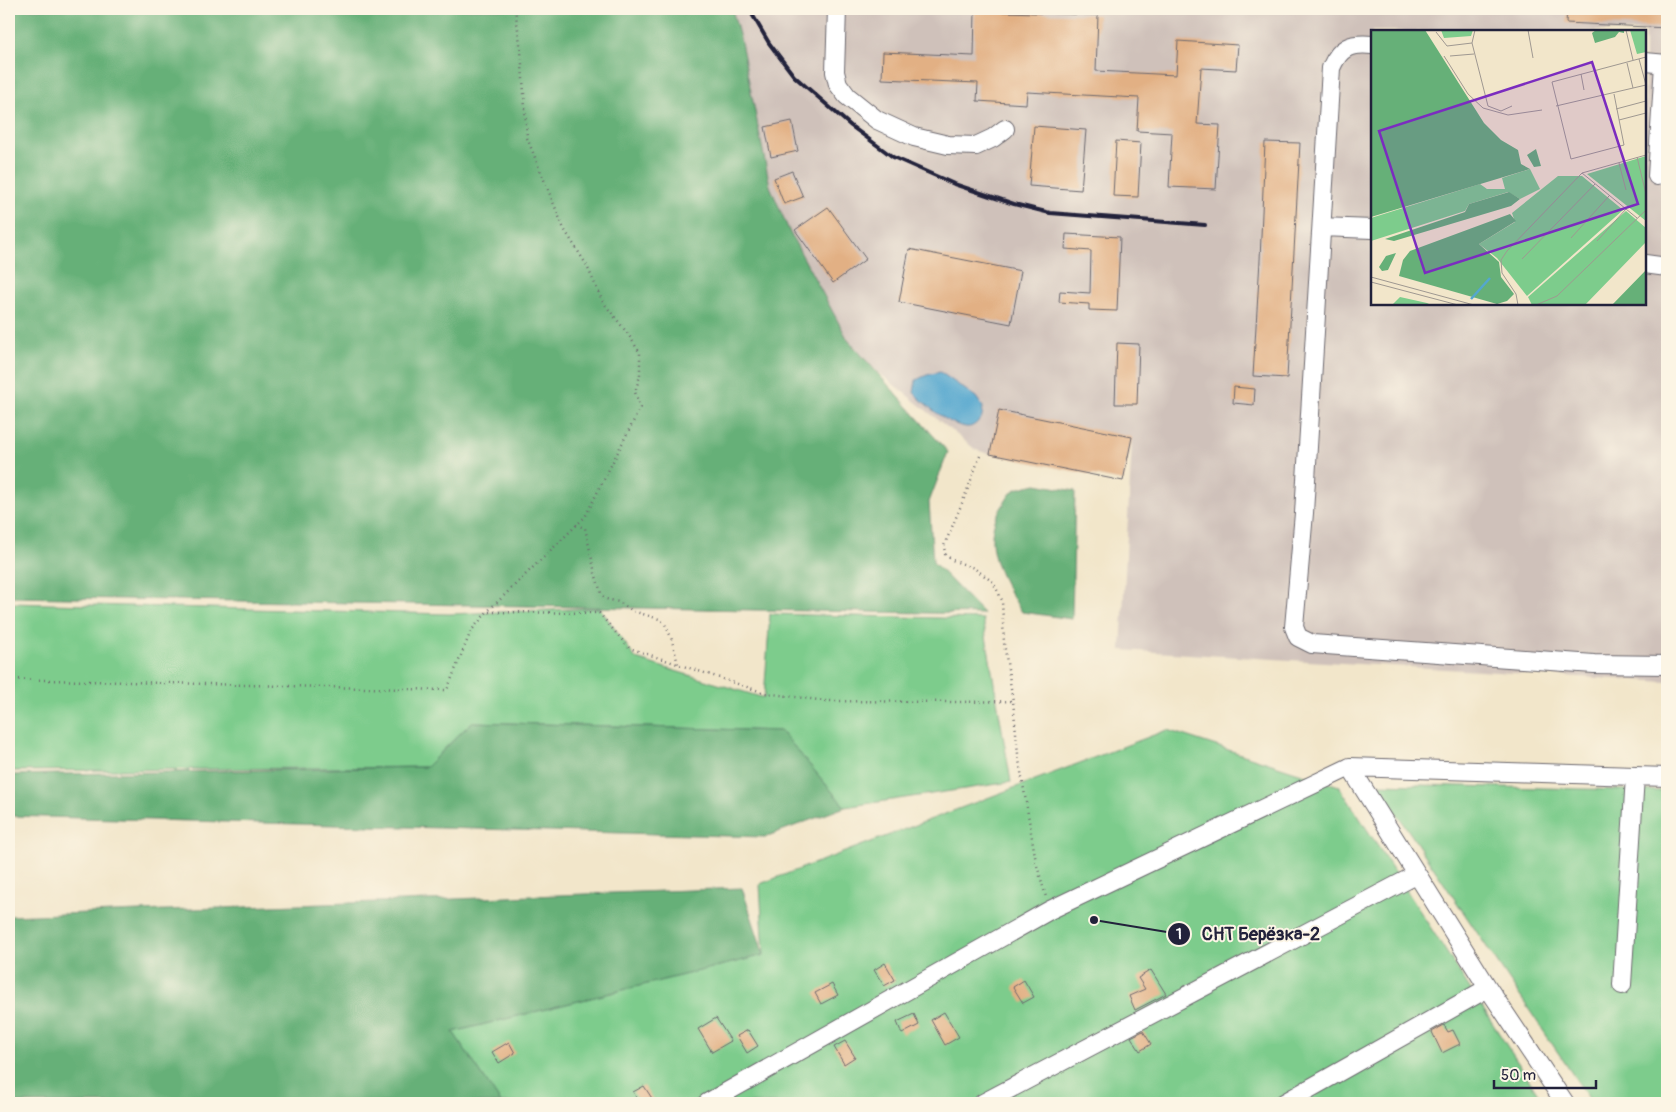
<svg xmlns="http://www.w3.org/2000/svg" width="1676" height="1112" font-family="Pangolin,sans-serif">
<rect width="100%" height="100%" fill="#fcf5e5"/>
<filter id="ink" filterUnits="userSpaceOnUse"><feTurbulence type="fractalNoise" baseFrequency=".02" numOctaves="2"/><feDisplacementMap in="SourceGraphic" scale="10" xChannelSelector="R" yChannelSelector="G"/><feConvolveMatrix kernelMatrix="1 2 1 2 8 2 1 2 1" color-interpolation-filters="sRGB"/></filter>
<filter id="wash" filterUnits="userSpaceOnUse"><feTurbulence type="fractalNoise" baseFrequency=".0096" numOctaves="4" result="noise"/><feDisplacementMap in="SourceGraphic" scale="20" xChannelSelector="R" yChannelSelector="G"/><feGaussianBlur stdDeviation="1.12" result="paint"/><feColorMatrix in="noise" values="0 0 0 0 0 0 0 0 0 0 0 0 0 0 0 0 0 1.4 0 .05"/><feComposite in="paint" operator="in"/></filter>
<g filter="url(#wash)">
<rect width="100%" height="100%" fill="#f2e6ca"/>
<path fill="#cfc1ba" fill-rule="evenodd" d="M732,9H1667V682L1121,650L1132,441L1123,481L990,454L976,450L873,368L848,340L790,233L770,186L741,42ZM1372,31H1645V304H1372Z"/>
<path fill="#7dcc8c" stroke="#507764" d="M9,603L449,614L600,608L636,659L764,698L770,614L983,619L1011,782L845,807L781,731L472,722L426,767L9,771Z
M1167,730L1339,786L1544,1103H501L453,1032L764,955L760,884Z
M1377,784L1667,791V1103H1592Z"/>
<path fill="#66b078" stroke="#44695a" d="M9,9H732L741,42L770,186L790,233L848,340L948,452L929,502L933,562L984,614L9,597Z
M1036,484L1075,491L1072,619L1022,612C1001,579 977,540 1004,504C1006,500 1010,494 1013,491C1019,487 1029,486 1036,484Z
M472,722L781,731L845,807L765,837L9,816V775L426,767Z
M742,888L764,955L453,1032L501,1103H9V916Z"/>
<path fill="#54a7cf" stroke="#3b6485" d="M940,372L976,397L983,407L982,417C978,422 973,428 966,427C948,425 926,405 914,393L916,380L927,375Z"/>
<g id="blocks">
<path fill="#e2b084" d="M1567,9H1667V28L1566,23Z
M975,11L1098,15L1096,71L1176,75L1178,41L1238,45L1236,70L1201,68L1197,124L1220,125L1216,189L1169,187L1172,133L1137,131L1139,98L1027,92L1026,104L977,101L978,83L882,79L883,52L974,56Z
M792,121L798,151L771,157L765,127Z
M1034,126L1086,130L1081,190L1029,186Z
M1116,141L1141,143L1138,197L1113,196Z
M1265,142L1300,143L1287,378L1253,376L1260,260Z
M792,171L803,197L784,204L774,178Z
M828,207L866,259L833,283L795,230Z
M1066,234L1120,237L1117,311L1089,310V304L1059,302L1060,291L1090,293L1091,251L1065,249Z
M909,249L1021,271L1011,324L899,302Z
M1117,343L1139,344L1137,404H1115Z
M1234,387L1255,389L1254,405L1233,403Z
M999,410L1132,437L1123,481L990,454Z
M885,963L895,980L884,986L874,970Z
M1151,970L1166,994L1135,1010L1129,996L1145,989L1138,978Z
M1024,980L1034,997L1023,1003L1013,987Z
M832,984L838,995L821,1004L815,993Z
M944,1012L959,1037L945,1045L931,1020Z
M914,1014L919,1025L902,1034L897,1022Z
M716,1018L731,1041L712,1052L698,1029Z
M1444,1025L1448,1032L1453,1030L1460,1044L1442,1053L1432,1032Z
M748,1030L758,1046L747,1053L737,1036Z
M1143,1031L1151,1044L1140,1051L1131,1037Z
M845,1041L855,1057L844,1064L834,1047Z
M509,1042L515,1053L499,1063L492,1052Z
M644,1086L655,1103H640L633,1092Z"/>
</g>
</g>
<g filter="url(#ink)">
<use href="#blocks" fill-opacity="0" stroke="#6b676d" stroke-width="1"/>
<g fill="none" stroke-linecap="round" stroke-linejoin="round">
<g stroke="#6b676d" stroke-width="20">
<path id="minor" d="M837,9L835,72L838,84L847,96L877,120L914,137L948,145L976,146L993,138L1005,129
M1372,45C1350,43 1340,47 1331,68L1304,513L1294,627L1298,637L1312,644L1594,664L1667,665
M1645,62L1667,64
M1657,176L1664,64
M1322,227L1372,229
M1645,264L1667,267
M1350,767L1488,988L1565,1103
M1622,985L1635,776
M707,1103L1050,910L1350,767L1667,777
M983,1103L1416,875
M1284,1103L1488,988"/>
</g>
<path stroke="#6b676d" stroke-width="2.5" stroke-dasharray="1 4" stroke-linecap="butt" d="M980,456L965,496L944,546L945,554L952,560L974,568L993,582L1002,600L1004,643L1013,701L1018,754L1036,862L1046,897
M576,525L585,528L595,573L601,593L606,599L619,602L633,611L659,619L665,624L671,637L678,664
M489,612L599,613L629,648L765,693L826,701L959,702L1013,701
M9,679L447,690L471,631L487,612L585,517L640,408L635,392L640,376V353L628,334L603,302L586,264L564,229L527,138L521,50L515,9"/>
<use href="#minor" stroke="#fff" stroke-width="18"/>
<path stroke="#22223b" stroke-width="4" d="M749,9L769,43L794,76L851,126L893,157L954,184L1014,204L1050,213L1205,225"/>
</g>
</g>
<g transform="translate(1371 30)">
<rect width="275" height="275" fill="#f2e6ca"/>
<path d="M70,0H102L100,6L73,8ZM259,0H275V22L266,24ZM275,126V191L216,144ZM159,139L169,159L149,169L137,162L98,174L94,181L0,211V188L109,154L116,159H134L131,148ZM187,146H211L252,180L156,266L126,228L108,214L144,192L141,183ZM255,181L275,198V212L214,275H161L157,267ZM29,267L56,273L60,275H21Z" fill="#7dcc8c"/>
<path d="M0,0H54L113,93L130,110L147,120L150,134L159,139L0,187ZM225,0H253V3L248,2L244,7L224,13L221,3ZM165,119L170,136L163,137L156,125ZM138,162L149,169L140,176L23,211L14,209L94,182L98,174ZM139,184L145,191L108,214L128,232L130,247L143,264L136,271L126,274L28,246L32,230L39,221ZM25,223L17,240L11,241L8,237L15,226ZM275,240V275H241Z" fill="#66b078"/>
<path fill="none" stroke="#54a7cf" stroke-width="2.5" d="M100,269L119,248"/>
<path fill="none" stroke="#9f9891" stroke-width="1" d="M104,0L101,13L117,76L130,81L141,76M157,0L162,28M255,0L262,30M65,2L76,16L101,13M73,26L97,64L112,78L137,85L171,80M79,26L103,24M268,29L275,55M256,33L262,58M210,44L213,60M243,64L253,115L200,129L181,52L275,27M185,76L275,55M245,79L275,71M248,90L275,83M266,127L275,164M248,133L255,160M211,143L266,188M200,208L238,166M226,211L255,179M151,229L224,154M0,247L103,275M0,252L87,275M147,275L145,264L131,243L130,230L136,221L211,143L275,125M165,275L186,266L275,180"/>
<path fill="#7b2cbf" fill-opacity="0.15" stroke="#7b2cbf" stroke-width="2.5" d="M221,32L267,174L54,243L8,101Z"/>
<rect width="275" height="275" fill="none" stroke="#22223b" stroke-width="2.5"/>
</g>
<path fill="none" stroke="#22223b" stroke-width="2" d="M1094 920L1179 934"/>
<g fill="#22223b" stroke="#fcf5e5" stroke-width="2">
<circle cx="1094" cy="920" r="5"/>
<circle cx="1179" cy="934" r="12"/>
</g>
<g font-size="15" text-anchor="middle" font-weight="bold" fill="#fff">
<text x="1179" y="939">1</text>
</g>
<g font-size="18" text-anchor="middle" font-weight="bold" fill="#22223b" stroke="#fcf5e5" stroke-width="4" stroke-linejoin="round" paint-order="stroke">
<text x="1261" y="940">СНТ Берёзка-2</text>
</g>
<rect width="1676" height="1112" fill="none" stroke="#fcf5e5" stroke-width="30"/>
<path d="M1494 1080v8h102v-8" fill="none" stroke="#22223b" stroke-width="2.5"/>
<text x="1501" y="1080" font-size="15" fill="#22223b" stroke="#fcf5e5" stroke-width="4" paint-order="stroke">50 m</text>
</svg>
